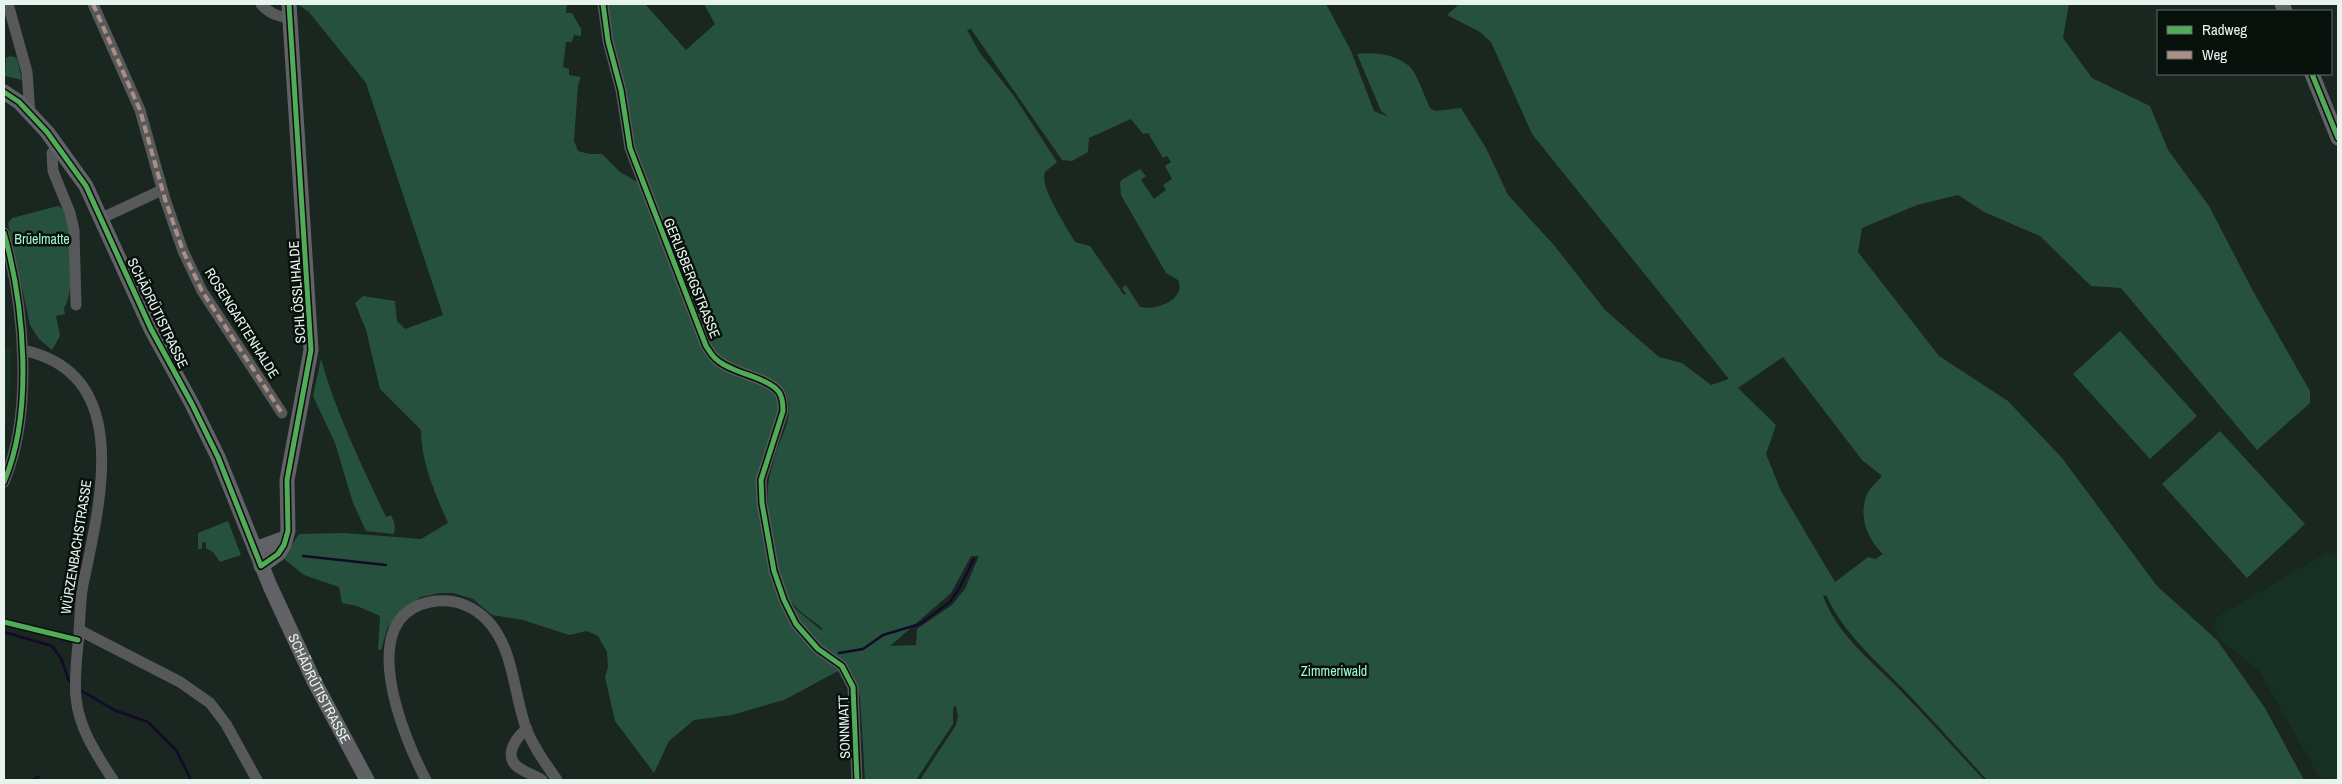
<svg xmlns="http://www.w3.org/2000/svg" width="2342" height="784" font-family="'Archivo Narrow',sans-serif">
<rect width="100%" height="100%" fill="#1a2620"/>
<path fill="#163024" d="M11,346V384L4,438V348Z
M2326,553L2338,557V780H2321L2259,671L2221,640L2214,626L2217,617Z"/>
<path fill="#27513f" fill-rule="evenodd" d="M297,4H567L566,13H572L581,29V36L574,35L572,42H566L563,67L569,69V75L581,77L578,85L574,141L578,151L589,154H602L620,172L639,183L703,348L776,394L780,412L759,501L783,607L840,670L784,700L732,715L694,720L669,741L654,773L615,721L605,677L608,667L607,652L598,636L587,631L569,635L523,620L492,615L473,599L453,593H440L421,597L400,612L387,629L381,650L378,649L380,616L357,606L342,603L339,587L304,575L283,558L299,534L345,533L421,539L448,523C435,493 421,462 421,430L380,389L366,330L355,303L363,296L395,301L397,321L405,329L443,315L366,83L309,12Z
M605,4H645L686,50L715,24L704,4H1326L1351,51L1374,111L1389,117L1381,111L1357,54C1374,52 1395,54 1409,66C1417,73 1425,98 1430,108L1435,111L1461,108L1486,148L1508,195L1553,244L1605,310L1659,357L1682,363L1711,385L1729,379L1532,134L1491,42L1480,32L1447,15L1459,4H2069L2063,38L2092,78L2150,106L2168,150L2209,206L2253,291L2310,391V403L2257,450L2121,288L2091,286L2040,236L1984,212L1958,195L1917,205L1862,228L1858,252L1939,356L2008,401L2062,458L2157,586L2217,640L2265,708L2304,780H1987C1961,752 1936,723 1909,695C1879,663 1844,635 1826,595L1823,596C1838,636 1872,661 1900,690C1929,720 1956,750 1984,780H920L956,725L958,716L956,706L953,707V724L916,780H865L860,696L852,673L807,633L791,605L821,630L823,629C813,620 795,610 789,599C773,572 766,517 768,486C769,476 772,466 775,456C781,435 795,416 786,394L726,363L713,351L640,173ZM971,29L1062,160L1072,161L1088,152L1089,138L1131,119L1143,134L1148,133L1163,158L1167,156L1171,162L1165,166L1172,179L1163,185L1166,190L1154,199L1141,180L1146,176L1140,169L1123,179L1120,182L1121,195L1166,273L1178,280C1187,300 1155,311 1140,307L1126,285L1122,288L1126,294L1124,295L1090,246L1075,242C1067,227 1039,187 1045,172L1057,162L1014,96L980,53L967,30ZM1783,357L1862,460L1882,476C1878,481 1870,488 1867,494C1858,516 1867,539 1883,554L1875,559L1868,557L1835,582L1781,491L1766,454L1776,425L1738,388ZM971,556H979L965,589L952,605L917,629L916,645L890,646L951,593Z
M10,56L17,58L22,80L5,76L6,58Z
M58,206C75,211 75,296 64,308L65,314L56,316L60,336L52,350L39,339L30,325L8,223L12,218Z
M2120,331L2197,416L2150,459L2073,374Z
M321,359C336,413 362,466 386,517L391,515C394,523 396,523 394,534L366,531L353,503L335,443L313,396Z
M2220,431L2305,524L2247,578L2162,484Z
M228,521L241,555L220,562L213,552L206,548V542L202,543V549H198V533Z"/>
<g fill="none" stroke-linecap="round" stroke-linejoin="round">
<path stroke="#110a28" stroke-width="2.5" d="M303,556L386,565
M4,632L52,646L61,658L69,681
M839,653L863,649L883,635L920,624L950,602L960,587L974,559
M82,691L114,710L148,722L176,750L191,780
M33,780L38,777"/>
<path stroke="#57585a" stroke-width="11" d="M8,4L27,72L30,115
M93,4L140,110L165,199L183,251L202,291L282,413
M261,4C269,13 276,16 289,18
M603,4L608,41L621,90L630,148L706,346C709,350 712,356 716,359C732,374 766,376 779,392C783,398 783,405 783,411L761,480L762,503L774,571L784,600L796,624L818,649L842,666L853,687L857,780
M58,145L52,153L53,171L70,213L74,230L76,305
M102,218L162,190
M4,233C24,305 34,412 4,482
M22,350C136,373 99,506 83,585C80,601 80,618 79,634C77,655 74,678 76,698C79,729 97,755 113,780
M79,630L180,682L210,703L226,724L257,780
M527,729C520,734 515,740 512,749C506,769 531,772 542,780
M426,780C404,739 353,617 430,602C451,598 470,604 486,619C514,647 513,692 526,728C533,747 546,764 557,780"/>
<g stroke="#616265" stroke-width="15">
<path d="M2282,4L2285,11"/>
<path d="M2312,74L2338,138"/>
<path id="s1" d="M4,92L19,102L47,132L86,186L151,329L192,404L218,457L270,586L314,681L367,780"/>
<path d="M255,549L285,538"/>
<path d="M261,566L278,554L284,545L288,531L287,480L311,350L289,4"/>
</g>
<path stroke="#ac8f84" stroke-width="4" stroke-dasharray="8 4" stroke-linecap="butt" d="M93,4L140,110L165,199L183,251L202,291L282,413"/>
<g stroke="#08100c" stroke-width="8">
<path id="cycleway" d="M603,4L608,41L621,90L630,148L706,346C709,350 712,356 716,359C732,374 766,376 779,392C783,398 783,405 783,411L761,480L762,503L774,571L784,600L796,624L818,649L842,666L853,687L857,780
M2312,74L2338,138
M4,92L19,102L47,132L86,186L151,329L192,404L218,457L261,566L278,554L284,545L288,531L287,480L311,350L289,4
M4,233C24,305 34,412 4,482
M4,622L78,640"/>
</g>
<use href="#cycleway" stroke="#51ab58" stroke-width="5"/>
</g>
<g text-anchor="middle" dominant-baseline="central" stroke-width="5" stroke-linejoin="round" paint-order="stroke">
<g font-size="14" fill="#a2f6cf" stroke="#08100c">
<text x="42" y="239">Brüelmatte</text>
<text x="1334" y="671">Zimmeriwald</text>
</g>
<g font-size="14" fill="#e7f3ed" stroke="#08100c">
<text transform="translate(692 278) rotate(68)">GERLISBERGSTRASSE</text>
<text transform="translate(297 292) rotate(-94)">SCHLÖSSLIHALDE</text>
<text transform="translate(158 313) rotate(64)">SCHÄDRÜTISTRASSE</text>
<text transform="translate(242 323) rotate(58)">ROSENGARTENHALDE</text>
<text transform="translate(76 547) rotate(-81)">WÜRZENBACHSTRASSE</text>
<text stroke="none"><textPath href="#s1" startOffset="680">SCHÄDRÜTISTRASSE</textPath></text>
<text transform="translate(844 727) rotate(-92)">SONNMATT</text>
</g>
</g>
<rect width="2342" height="784" fill="none" stroke="#e7f3ed" stroke-width="10"/>
<rect x="2157" y="10" width="175" height="65" fill="#08100c" stroke="#616b66"/>
<rect x="2167" y="26" width="25" height="8" fill="#51ab58" stroke="#616b66"/>
<text x="2202" y="35" font-size="15" fill="#e7f3ed">Radweg</text>
<rect x="2167" y="51" width="25" height="8" fill="#ac8f84" stroke="#616b66"/>
<text x="2202" y="60" font-size="15" fill="#e7f3ed">Weg</text>
</svg>
